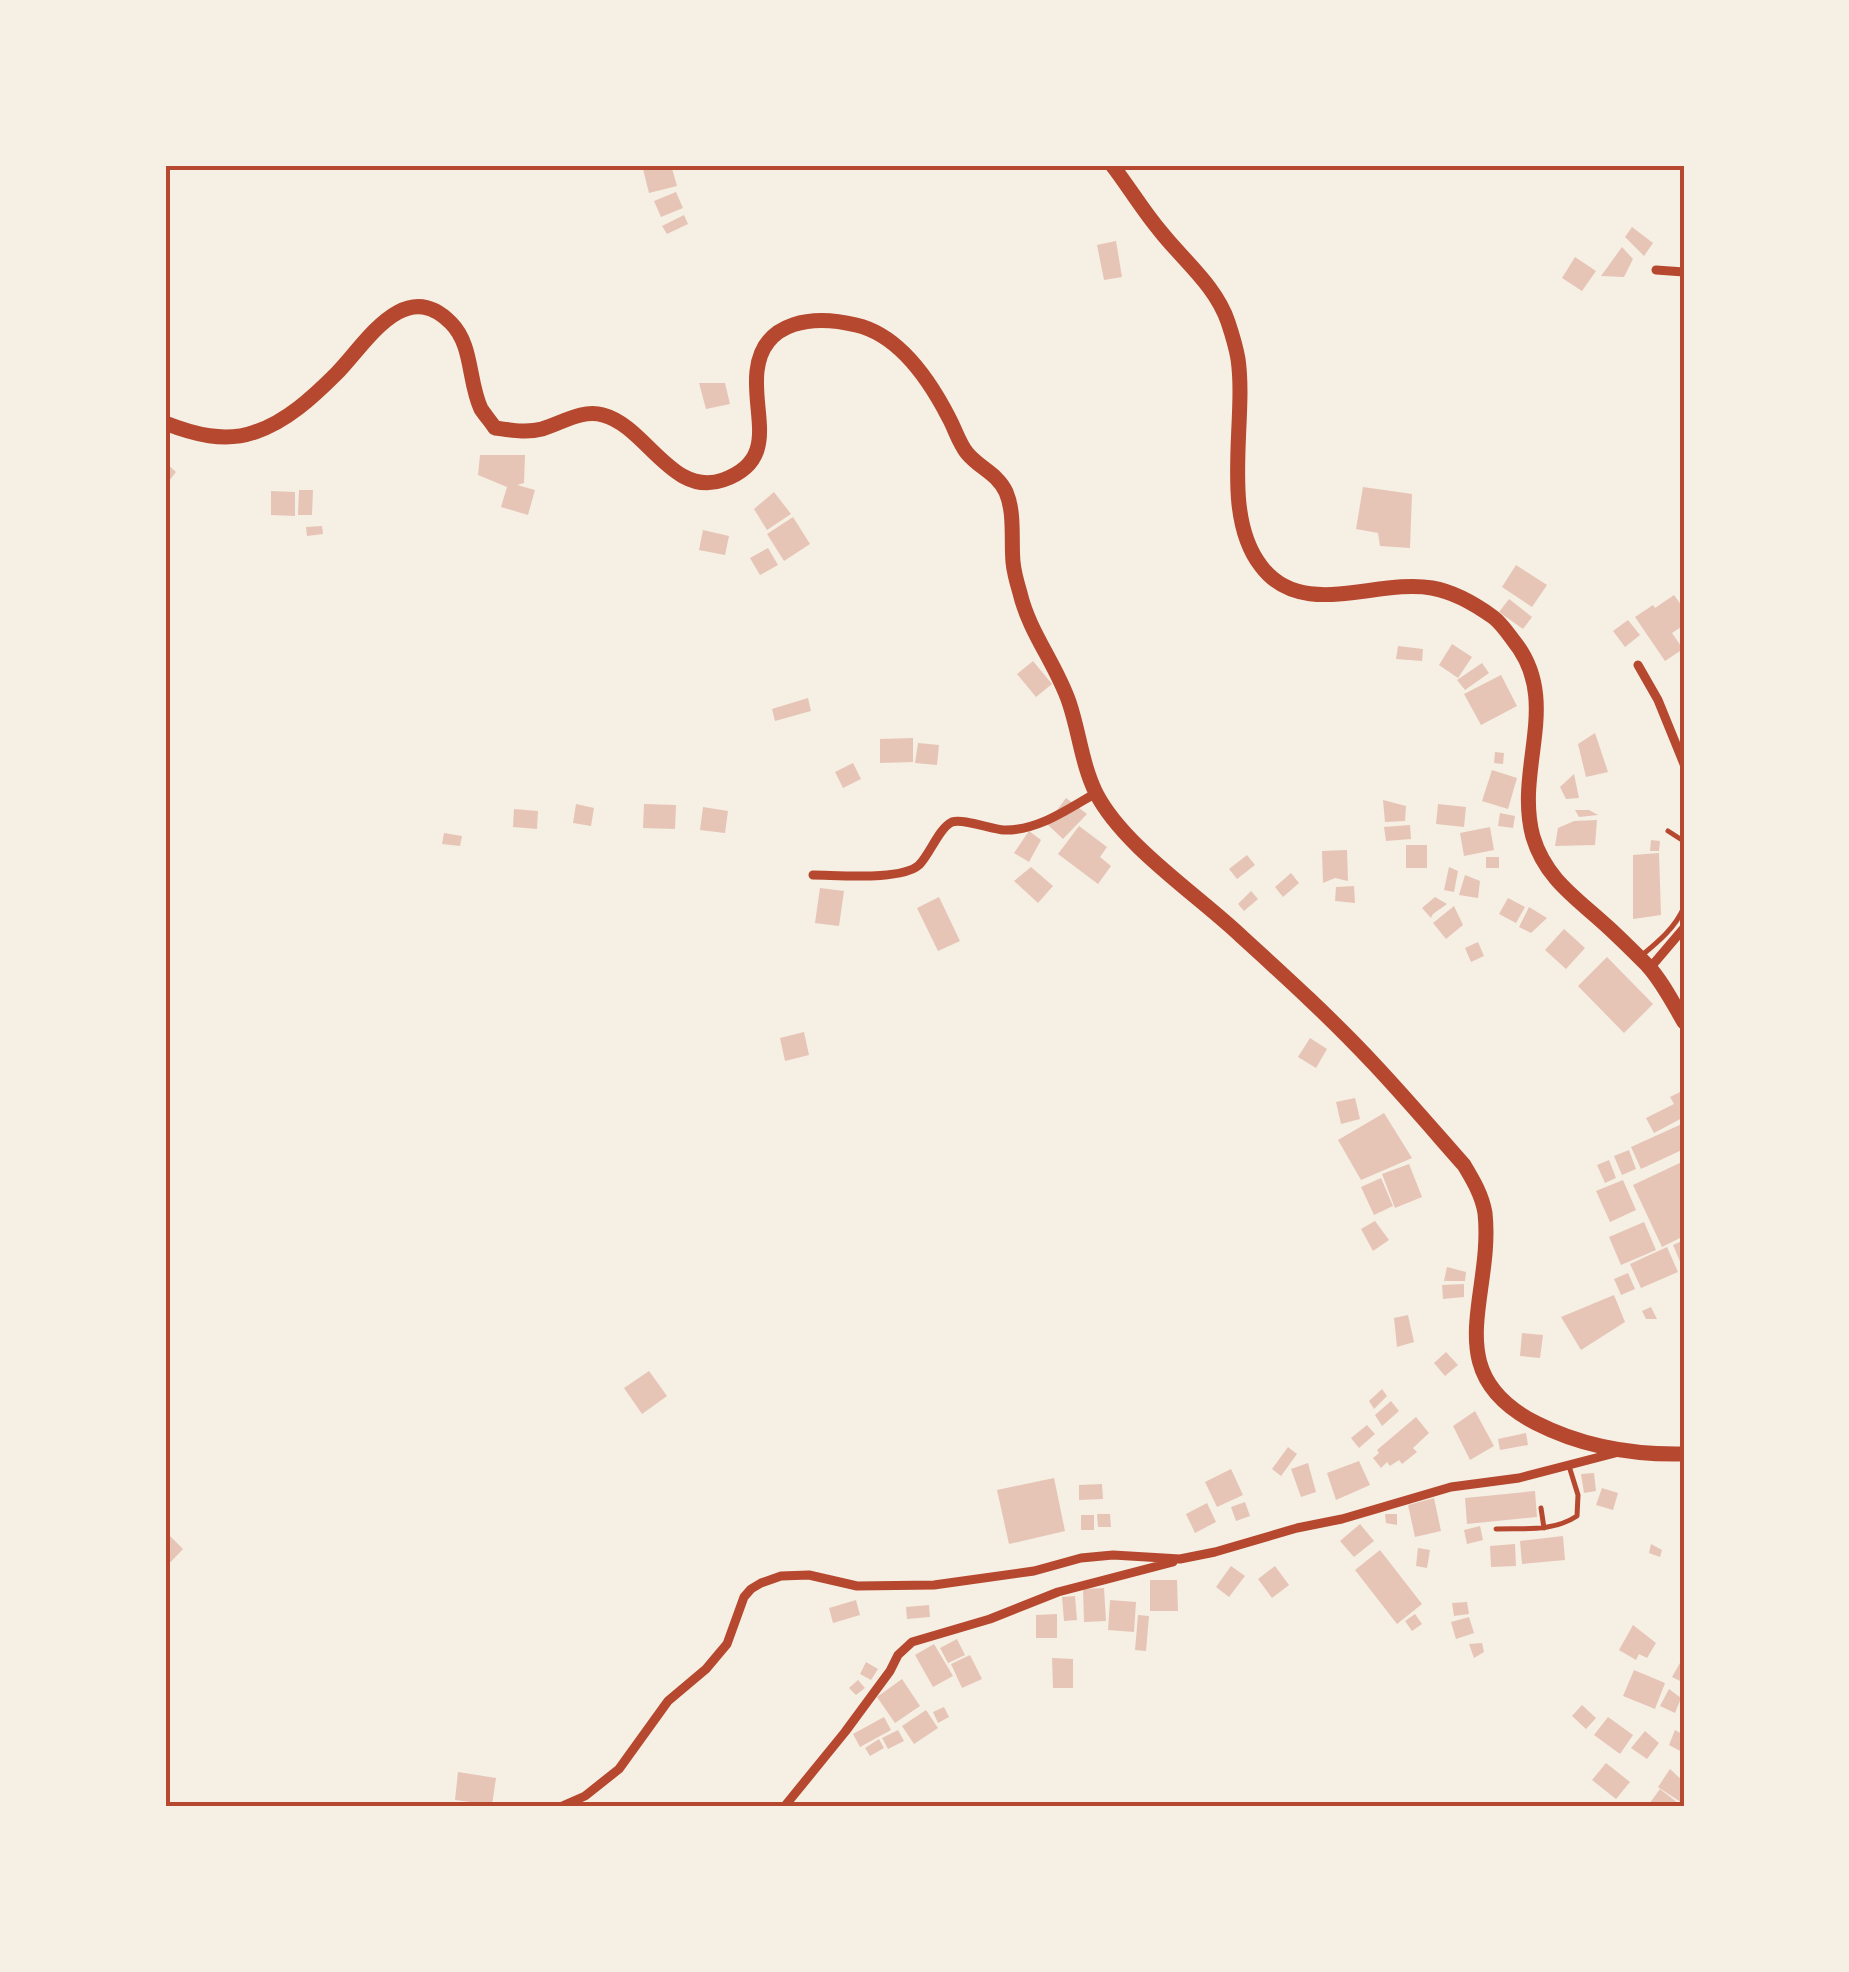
<svg xmlns="http://www.w3.org/2000/svg" width="1849" height="1972" font-family="'Public Sans',sans-serif">
<rect width="100%" height="100%" fill="#f6efe4"/>
<path fill="#e6c5b7" d="M642,165H671L677,186L649,193Z
M676,192L683,208L661,217L654,201Z
M684,215L688,224L667,234L662,226Z
M1632,227L1653,243L1644,256L1625,237Z
M1116,241L1122,277L1104,280L1097,245Z
M1622,247L1633,259L1624,277L1601,276Z
M1575,257L1596,271L1582,291L1562,278Z
M699,383H725L730,404L706,409Z
M480,455H525L524,483L517,485L535,490L528,515L501,507L507,487L478,475Z
M165,462L176,472L165,486Z
M1363,487L1412,494L1410,548L1380,546L1378,533L1356,529Z
M299,490H313L312,515H298Z
M271,491L295,492V516L271,515Z
M774,492L791,514L767,530L754,509Z
M793,517L810,544L784,561L767,534Z
M322,526L323,534L307,536L306,527Z
M703,530L729,536L725,555L699,550Z
M768,548L778,565L760,575L750,558Z
M1516,565L1547,585L1532,607L1502,587Z
M1674,595L1684,609V625L1672,633L1683,649L1665,661L1635,617L1653,605L1655,608Z
M1509,599L1532,617L1523,629L1499,612Z
M1628,620L1640,635L1625,647L1613,631Z
M1452,644L1472,657L1458,678L1439,665Z
M1398,646L1423,649L1422,661L1396,659Z
M1033,661L1052,684L1036,697L1017,674Z
M1482,663L1489,673L1465,690L1457,680Z
M1501,675L1517,706L1481,725L1464,694Z
M808,698L811,711L775,721L772,709Z
M1595,733L1608,772L1586,777L1578,744Z
M913,738V762L880,763V739Z
M918,743L939,745L937,765L915,763Z
M1495,752L1504,753L1503,764L1494,763Z
M853,763L861,779L843,788L835,772Z
M1492,770L1517,778L1508,809L1482,801Z
M1574,774L1579,798L1566,799L1560,787Z
M1066,798L1087,814L1063,839L1047,824Z
M1383,800L1406,806L1405,821L1385,822Z
M576,804L594,808L591,826L573,823Z
M644,804L676,805L675,829L643,828Z
M1438,804L1466,807L1464,827L1436,824Z
M703,807L728,811L725,833L700,830Z
M514,809L538,811L537,829L513,827Z
M1575,810H1589L1598,815L1579,817Z
M1500,813L1515,816L1513,828L1498,826Z
M1597,820L1595,845L1555,846L1558,828L1574,821Z
M1410,825L1411,839L1386,841L1384,827Z
M1079,826L1107,847L1100,857L1111,866L1098,884L1058,854Z
M1490,827L1494,850L1464,856L1460,833Z
M1029,831L1041,840L1029,862L1014,853Z
M444,833L462,836L460,846L442,844Z
M1651,840L1660,841L1659,851H1650Z
M1406,845H1427V868H1406Z
M1347,850L1348,881L1335,878L1323,883L1322,851Z
M1659,853L1661,915L1633,919V855Z
M1247,855L1255,865L1237,879L1229,869Z
M1486,857H1499V868H1486Z
M1031,867L1053,886L1038,903L1014,881Z
M1449,867L1458,871L1454,892L1444,890Z
M1291,873L1299,883L1283,897L1275,887Z
M1465,875L1480,881L1478,898L1459,895Z
M1354,886L1355,903L1335,901L1336,887Z
M820,888L844,891L839,926L815,923Z
M1251,891L1258,899L1244,911L1238,904Z
M939,897L960,941L938,951L917,908Z
M1435,897L1447,904L1433,914L1431,918L1422,908Z
M1508,898L1525,907L1516,923L1499,914Z
M1454,906L1463,925L1446,939L1433,923Z
M1529,907L1547,918L1531,933L1519,927Z
M1564,929L1585,948L1566,969L1545,950Z
M1478,942L1484,956L1471,962L1465,948Z
M1607,957L1653,1004L1624,1033L1578,986Z
M804,1032L809,1055L785,1061L780,1038Z
M1310,1038L1327,1049L1316,1068L1298,1057Z
M1684,1090V1117L1654,1133L1646,1118L1674,1104L1670,1097Z
M1355,1098L1360,1119L1341,1124L1336,1102Z
M1384,1113L1412,1158L1361,1180L1338,1140Z
M1684,1123V1149L1641,1169L1631,1147Z
M1629,1150L1636,1169L1622,1175L1614,1156Z
M1609,1160L1616,1178L1605,1183L1597,1165Z
M1684,1161V1236L1662,1247L1633,1185Z
M1409,1164L1422,1197L1395,1208L1382,1174Z
M1381,1178L1393,1206L1374,1215L1361,1187Z
M1623,1180L1636,1210L1610,1222L1596,1191Z
M1375,1221L1389,1240L1373,1251L1361,1229Z
M1644,1222L1656,1250L1621,1265L1609,1237Z
M1684,1240V1271L1673,1245Z
M1667,1247L1678,1272L1641,1288L1630,1264Z
M1447,1267L1466,1272L1465,1281H1444Z
M1628,1273L1635,1289L1621,1295L1614,1279Z
M1464,1284V1297L1443,1299L1442,1285Z
M1614,1295L1625,1322L1581,1350L1561,1317Z
M1651,1307L1657,1319H1646L1642,1311Z
M1408,1315L1414,1342L1397,1347L1394,1318Z
M1522,1333L1543,1335L1540,1358L1520,1356Z
M1446,1352L1458,1365L1445,1376L1434,1363Z
M649,1371L667,1396L642,1414L624,1388Z
M1382,1389L1387,1396L1374,1409L1369,1401Z
M1391,1401L1399,1411L1382,1426L1375,1415Z
M1475,1411L1494,1446L1470,1460L1453,1426Z
M1416,1417L1429,1433L1413,1448L1417,1452L1402,1464L1399,1460L1390,1466L1387,1462L1381,1468L1373,1458L1379,1453L1377,1450Z
M1367,1425L1375,1434L1359,1448L1351,1438Z
M1526,1433L1528,1445L1500,1450L1498,1439Z
M1288,1447L1297,1454L1281,1476L1272,1469Z
M1359,1461L1370,1485L1336,1500L1327,1473Z
M1308,1463L1316,1492L1301,1497L1291,1469Z
M1231,1469L1243,1495L1217,1507L1205,1482Z
M1594,1473L1596,1491L1584,1493L1581,1474Z
M1054,1478L1065,1531L1009,1544L997,1490Z
M1102,1484L1103,1499L1079,1500V1485Z
M1602,1488L1618,1493L1613,1510L1596,1505Z
M1535,1491L1537,1517L1467,1524L1465,1498Z
M1434,1498L1441,1531L1415,1537L1408,1505Z
M1245,1502L1250,1516L1236,1521L1231,1507Z
M1207,1503L1216,1522L1195,1533L1186,1514Z
M1097,1514H1110L1111,1527H1098Z
M1385,1514H1397V1525L1386,1523Z
M1081,1515H1094V1530H1081Z
M1360,1524L1374,1541L1354,1557L1340,1541Z
M1480,1526L1483,1540L1467,1544L1464,1530Z
M165,1531L183,1549L165,1568Z
M1563,1536L1565,1560L1522,1564L1520,1541Z
M1515,1544L1516,1566L1491,1567L1490,1546Z
M1651,1544L1662,1550L1660,1557L1649,1553Z
M1418,1548L1430,1550L1427,1568L1416,1566Z
M1380,1550L1422,1604L1397,1624L1355,1570Z
M1231,1566L1245,1576L1229,1597L1216,1587Z
M1275,1566L1289,1585L1272,1598L1258,1579Z
M1150,1580H1177L1178,1611H1150Z
M1104,1588L1106,1621L1084,1622L1083,1589Z
M1075,1596L1077,1620L1064,1621L1062,1597Z
M856,1600L860,1615L833,1623L829,1608Z
M1110,1600L1136,1602L1134,1632L1108,1630Z
M1467,1602L1469,1614L1454,1616L1452,1603Z
M929,1605L930,1617L907,1619L906,1607Z
M1057,1614V1638H1036V1615Z
M1415,1614L1422,1624L1412,1631L1405,1621Z
M1138,1615L1149,1616L1146,1651L1135,1650Z
M1469,1617L1474,1633L1456,1639L1451,1622Z
M1633,1625L1656,1643L1647,1658L1639,1654L1636,1660L1619,1650Z
M957,1639L965,1655L948,1663L940,1648Z
M1482,1643L1484,1652L1474,1658L1469,1644Z
M934,1644L953,1676L933,1687L915,1655Z
M970,1655L982,1679L962,1688L951,1664Z
M1684,1656V1683L1672,1677Z
M1052,1658L1073,1659V1688H1053Z
M866,1662L878,1669L871,1680L860,1674Z
M1634,1670L1665,1683L1655,1709L1623,1696Z
M902,1679L920,1706L895,1723L877,1697Z
M858,1680L865,1688L856,1695L849,1688Z
M1669,1689L1681,1698L1675,1713L1660,1706Z
M1582,1705L1596,1718L1586,1729L1572,1716Z
M944,1707L949,1717L938,1723L933,1712Z
M926,1710L938,1728L914,1744L902,1726Z
M884,1717L891,1730L860,1747L853,1734Z
M1608,1717L1633,1735L1620,1754L1594,1735Z
M898,1730L904,1741L888,1749L882,1738Z
M1675,1730L1684,1735V1753L1669,1745Z
M1645,1731L1659,1743L1647,1759L1631,1748Z
M879,1739L884,1748L870,1756L865,1748Z
M1606,1763L1630,1782L1616,1799L1592,1780Z
M1670,1769L1684,1782L1682,1803L1658,1787Z
M458,1772L496,1778L492,1805L455,1800Z
M1660,1789L1683,1807H1647Z"/>
<g fill="none" stroke-linecap="round" stroke-linejoin="round">
<path stroke="#b5482f" stroke-width="5" d="M1668,831L1682,840L1684,844
M1641,956C1658,942 1676,927 1684,907
M1541,1508L1544,1528
M1496,1529C1524,1528 1553,1532 1577,1516L1578,1495L1569,1466"/>
<path stroke="#b5482f" stroke-width="9" d="M1656,270L1684,272
M1638,665L1658,700L1684,764
M813,875C838,875 901,881 919,865C930,854 939,828 952,822C962,818 991,829 1004,830C1038,831 1068,809 1096,793
M1650,968L1684,928
M560,1807L585,1796L619,1769L668,1701L706,1669L727,1644L744,1597L751,1589L761,1583L781,1576L809,1575L857,1586L934,1585L1034,1571L1081,1558L1113,1555L1180,1559L1215,1552L1297,1528L1342,1519L1451,1487L1519,1478L1619,1452
M784,1807L845,1732L890,1671L898,1655L912,1642L990,1619L1058,1592L1173,1562"/>
<path stroke="#b5482f" stroke-width="15" d="M165,423C193,434 225,443 255,432C286,422 313,397 336,374C365,345 404,275 451,323C473,345 468,381 481,409C485,415 491,422 495,428C511,430 526,433 542,429C562,423 582,409 603,415C646,426 672,498 723,480C780,460 752,414 757,371C763,319 815,315 856,325C900,335 930,381 949,418C955,429 959,443 967,453C979,468 997,473 1006,492C1015,513 1011,540 1013,562C1014,573 1017,583 1020,593C1029,632 1056,664 1069,702C1079,731 1082,765 1096,793C1123,846 1198,895 1242,937C1287,978 1332,1019 1374,1064C1405,1097 1434,1131 1464,1165C1473,1180 1482,1195 1485,1213C1494,1297 1436,1372 1536,1423C1581,1446 1634,1455 1684,1454"/>
<path stroke="#b5482f" stroke-width="15" d="M1112,165C1129,187 1143,211 1161,232C1184,261 1216,286 1228,322C1232,334 1236,347 1238,359C1247,421 1220,513 1261,566C1302,621 1377,578 1432,588C1455,592 1475,604 1493,617C1501,623 1507,632 1513,640C1563,701 1514,768 1533,837C1546,880 1578,899 1609,928C1622,940 1635,953 1647,965C1662,981 1673,1003 1684,1022"/>
</g>
<rect width="1849" height="1972" fill="none" stroke="#f6efe4" stroke-width="335"/>
<rect x="168" y="168" width="1514" height="1636" fill="none" stroke="#b5482f" stroke-width="4"/>
</svg>
